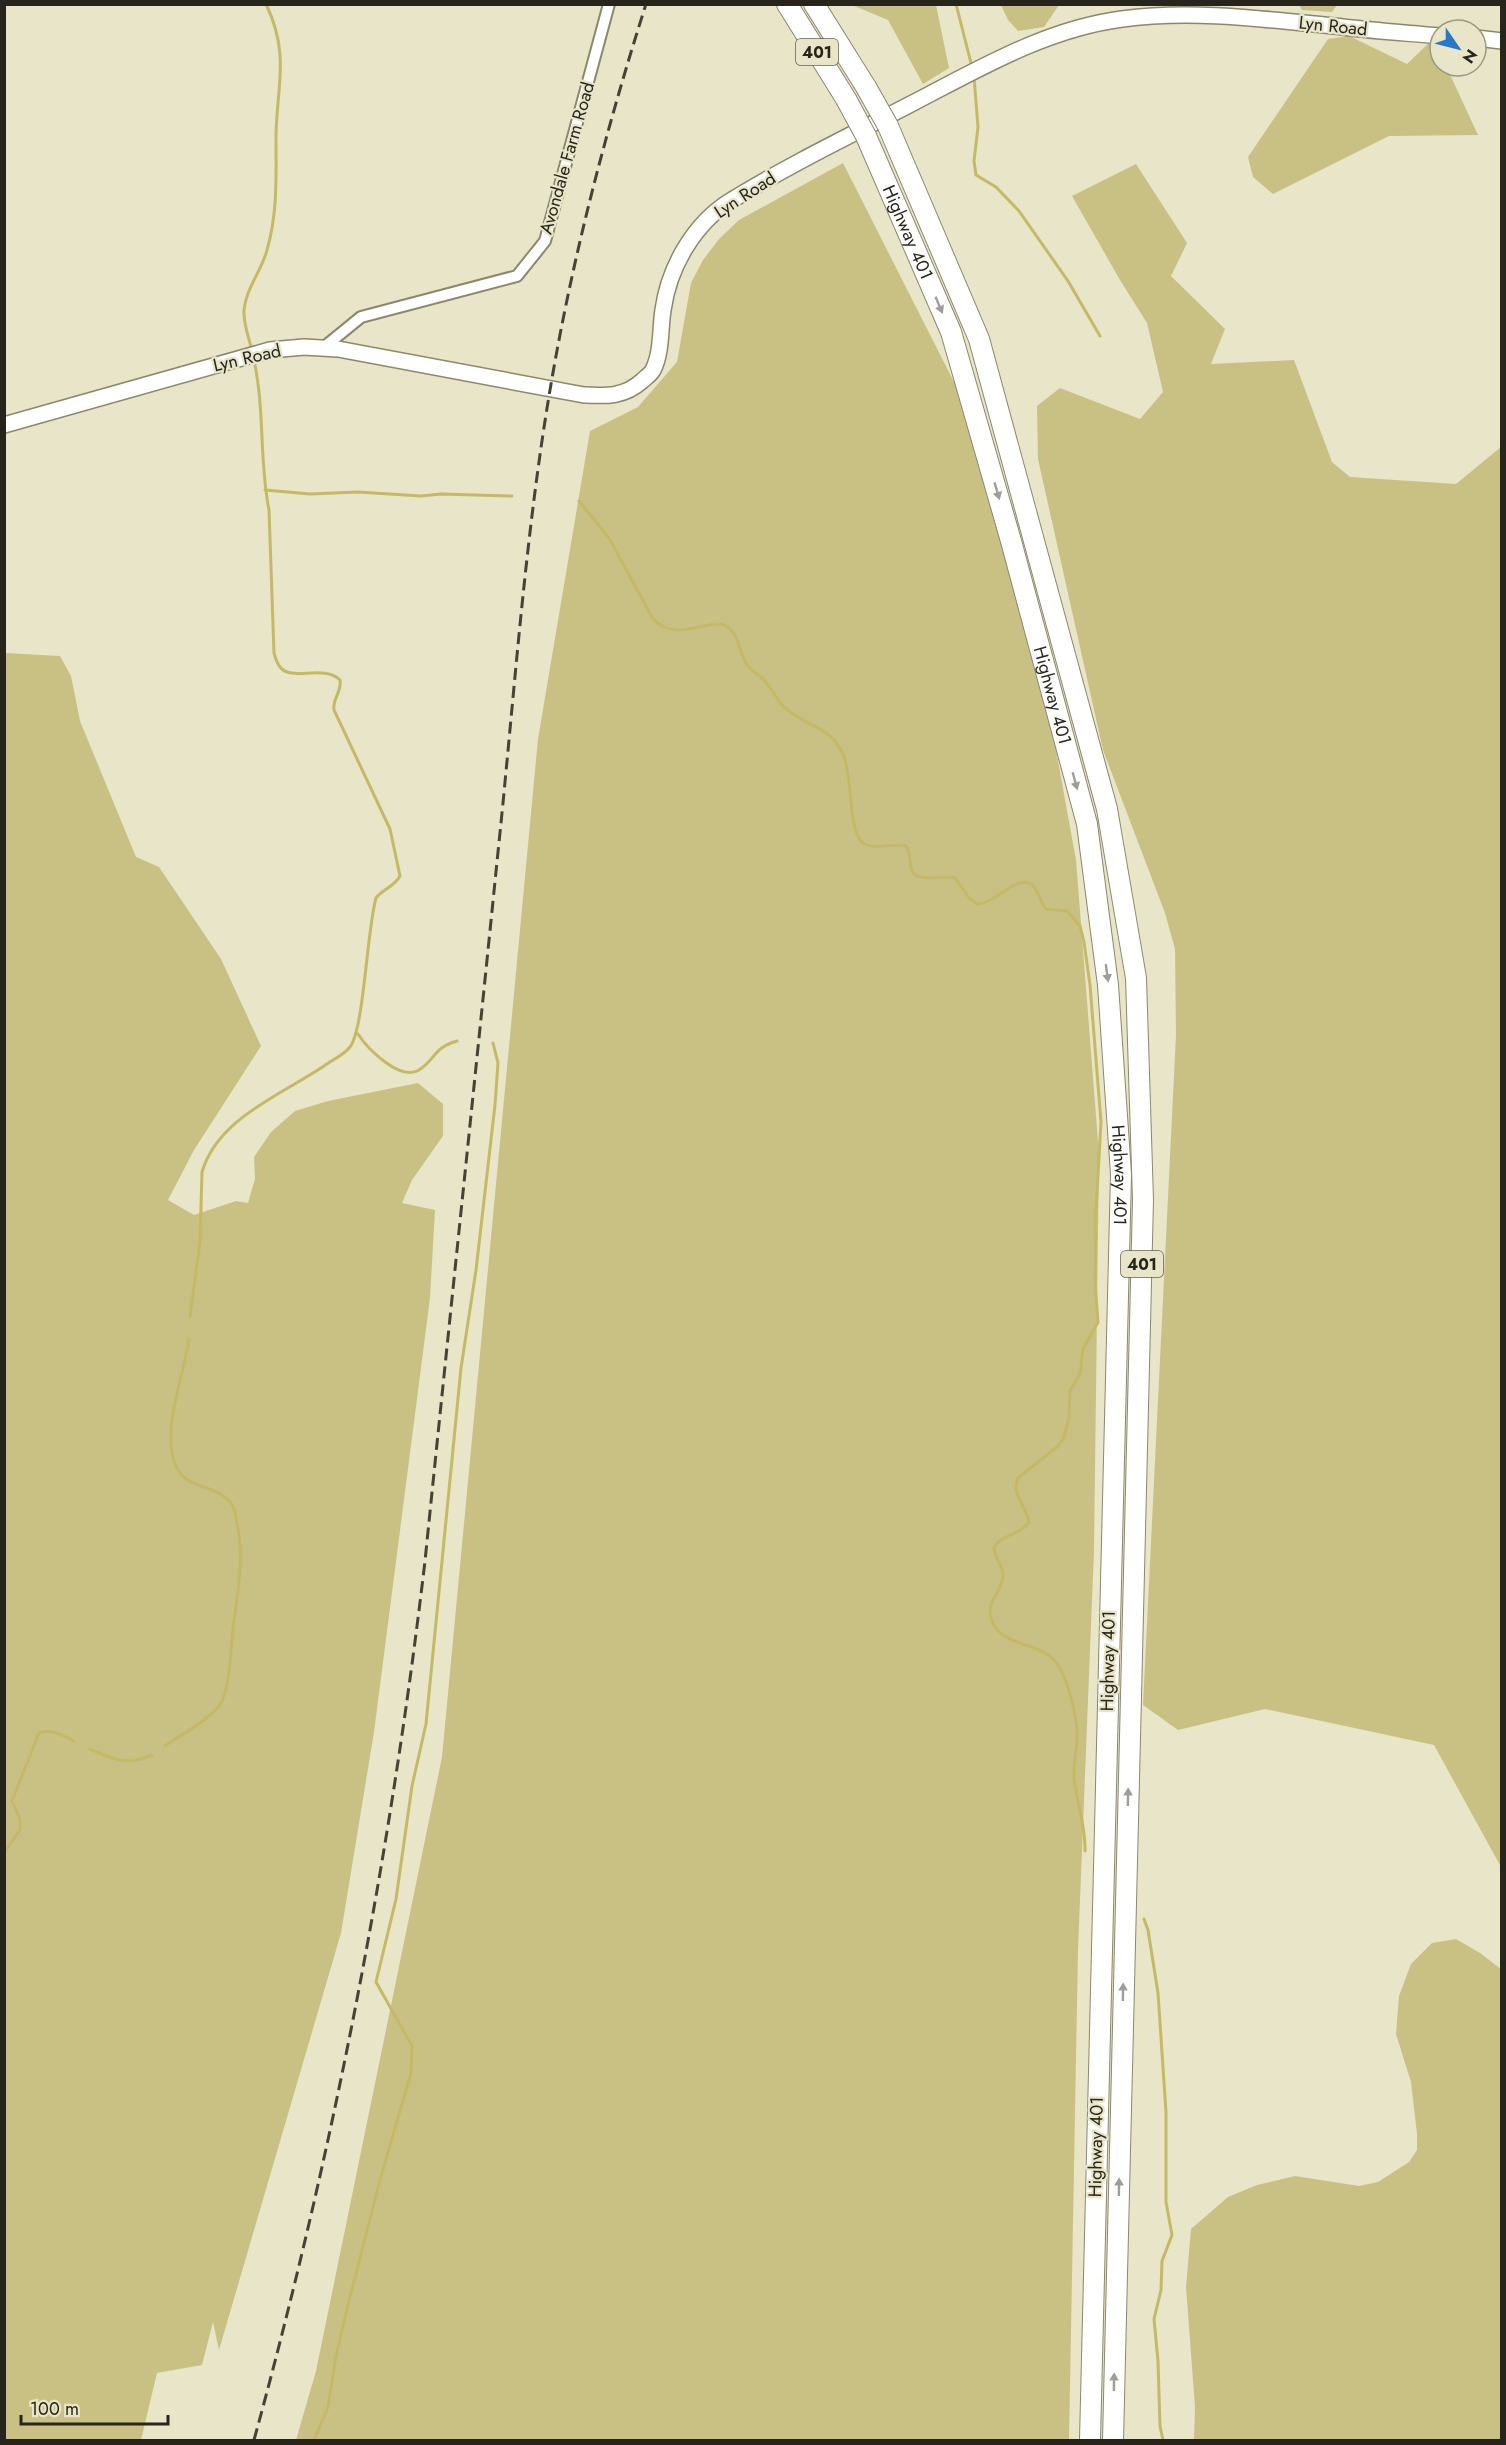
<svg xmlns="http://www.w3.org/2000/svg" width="1506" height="2445" font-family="Jost,sans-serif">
<rect width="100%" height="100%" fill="#e8e5c8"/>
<path fill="#c9c184" d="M852,5H936L949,68L923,84L888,20Z
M1001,5H1059L1044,27L1018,31L1008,20Z
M1299,5H1337L1332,12L1302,10Z
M1349,36L1407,64L1434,38L1440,52V66H1446L1478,135L1389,136L1273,194L1253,177L1248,157L1328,39Z
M843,163L957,388L1023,612L1050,717L1076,860L1099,1154L1094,1550L1078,1950L1069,2440H296L316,2371L442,1757L538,739L590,431L638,407L677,362L691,283L703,260L719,239L739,220Z
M1136,164L1187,243L1171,276L1225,329L1211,364L1294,360L1332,462L1350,477L1456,484L1501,447V1867L1434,1745L1265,1709L1178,1730L1143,1705L1176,1035L1175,949L1165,913L1103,750L1038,459L1037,406L1060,388L1140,419L1163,392L1147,323L1120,280L1072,196Z
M5,653L60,656L71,676L80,721L136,857L159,867L221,959L261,1046L194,1150L168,1200L194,1215L236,1201L248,1203L255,1179L254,1157L271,1132L295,1111L328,1101L418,1083L443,1104V1136L412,1180L402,1203L435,1210L430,1298L374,1732L341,1933L219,2350L213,2322L202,2365L157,2373L141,2440H5Z
M1456,1939L1480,1953L1501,1969V2440H1194L1195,2407L1186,2287L1191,2229L1228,2197L1257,2185L1295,2176L1359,2186L1378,2182L1409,2162L1417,2150V2134L1411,2082L1396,2034L1399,1996L1411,1964L1432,1943Z"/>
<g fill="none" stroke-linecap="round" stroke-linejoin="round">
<path stroke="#c5b966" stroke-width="3" d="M956,4L972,67
M974,77L978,127L974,161L976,175L996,187L1019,211L1068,281L1100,336
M252,351C249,338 243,323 244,310C246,288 262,270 267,250C278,212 276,174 276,135C277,85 290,54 266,4
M265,490L310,494L358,492L421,496L441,494L512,496
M579,501L609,538L653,619C679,646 714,613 729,628C740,638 739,653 747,665C752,671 759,675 764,680C771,688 776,698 783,706C803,726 829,724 843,754C853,776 848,830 862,842C872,851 892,843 906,846C911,854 909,862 912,871C918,883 943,875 955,878L969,898L977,904C996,904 1021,869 1035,888C1040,895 1040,902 1046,909L1067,911L1080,926L1084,942L1090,985L1101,1122L1096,1211L1095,1282L1098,1322L1083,1349L1080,1374L1070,1391L1069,1419L1063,1439L1057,1447L1018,1478C1010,1492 1027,1508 1029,1522C1021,1535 1002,1534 994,1547C994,1558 1004,1566 1003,1577C1001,1595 983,1603 993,1623C1003,1645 1035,1643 1051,1657C1066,1669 1075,1710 1077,1729C1078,1746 1073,1763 1074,1779C1077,1804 1086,1827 1085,1851
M358,1034C367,1048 400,1082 419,1070C436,1059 433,1048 457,1041
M190,1316L200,1242L202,1172C218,1118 281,1095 324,1066C332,1060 344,1055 350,1047C364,1029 367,929 376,898C383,889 394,887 400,876L390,829L334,710C332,699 342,692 340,680C324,664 291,682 280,667C277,663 275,657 274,653L269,510C259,461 265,410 254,360
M165,1746C179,1736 216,1716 222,1701C231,1679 230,1652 233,1629C237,1593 245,1560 237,1524C236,1517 235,1508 231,1503C214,1482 184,1492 174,1461C163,1427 184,1374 189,1339
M90,1749C115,1760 126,1766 152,1755
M4,1853L20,1830V1819L12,1801L39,1733C50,1728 64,1736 74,1741
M1144,1919L1148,1930L1158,1993L1166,2112V2202L1172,2235L1162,2261L1161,2290L1154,2319L1158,2361L1160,2426L1163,2440
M314,2440L328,2407L336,2356L348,2305L380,2180L411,2073L412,2046L376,1982L396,1899L412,1786L426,1724L461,1368L476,1270L495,1105L498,1063L493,1043"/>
<g stroke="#8b886d" stroke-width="14">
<path id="street" d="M323,348L361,317L517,276L545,241L609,4"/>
</g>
<g stroke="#8b886d" stroke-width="18">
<path id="secondary" d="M1476,38L1502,41
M4,425L270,350L304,347L338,349L584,395C607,396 624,397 642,381C645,378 650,375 653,370C662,352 660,329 663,310C669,267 694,223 732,200C789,165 849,136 909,105C977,70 1045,29 1122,19C1195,9 1270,20 1343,27C1375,31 1408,33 1440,36"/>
</g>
<g stroke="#8b886d" stroke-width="22">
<g id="highway">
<path d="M787,4L846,99"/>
<path d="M814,4L866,87"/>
<path d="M888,126L979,339L1107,809L1136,978L1143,1200L1113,2440"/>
<path id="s1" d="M866,136L951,332L1011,541L1087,824L1108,985L1121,1174L1090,2440"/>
</g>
</g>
<use href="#street" stroke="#fff" stroke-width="10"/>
<use href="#secondary" stroke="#fff" stroke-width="15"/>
<use href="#highway" stroke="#fff" stroke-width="20"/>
<path stroke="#454236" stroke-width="3" stroke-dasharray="12 6" stroke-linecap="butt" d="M254,2440C333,2152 390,1859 425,1561C449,1325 474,1089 498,852C514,700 524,547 549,396C571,263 605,133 646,4"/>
<g stroke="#8b886d" stroke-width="22" stroke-linecap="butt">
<path id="highway-bridge" d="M866,87L888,126
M846,99L866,136"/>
</g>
<use href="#highway-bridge" stroke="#fff" stroke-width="20"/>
</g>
<defs><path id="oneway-solid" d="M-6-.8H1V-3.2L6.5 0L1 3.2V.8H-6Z" transform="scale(1.5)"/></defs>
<g fill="#9e9d98">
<use href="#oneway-solid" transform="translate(939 305) rotate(67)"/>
<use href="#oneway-solid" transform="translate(997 491) rotate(74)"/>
<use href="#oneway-solid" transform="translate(1075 781) rotate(75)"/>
<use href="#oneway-solid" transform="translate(1107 973) rotate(82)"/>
<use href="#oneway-solid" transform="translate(1128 1797) rotate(-89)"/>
<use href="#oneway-solid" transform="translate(1123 1992) rotate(-89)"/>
<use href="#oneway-solid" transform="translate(1119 2187) rotate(-89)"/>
<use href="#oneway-solid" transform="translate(1114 2382) rotate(-89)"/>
</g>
<g text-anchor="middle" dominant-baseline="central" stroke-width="4.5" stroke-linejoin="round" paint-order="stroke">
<g fill="#e8e5c8" stroke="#615f4f" stroke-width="1.5">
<rect x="796" y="39" width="42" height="26" rx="4.5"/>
<rect x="1121" y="1251" width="42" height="26" rx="4.5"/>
</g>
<g font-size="16" font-weight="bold" fill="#27251b">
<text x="817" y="52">401</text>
<text x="1142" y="1264">401</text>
</g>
<g font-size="18" fill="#27251b" stroke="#e8e5c8">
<text transform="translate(1333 26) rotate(6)">Lyn Road</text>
<text transform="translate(567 158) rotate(-74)">Avondale Farm Road</text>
<text transform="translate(745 195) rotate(-33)">Lyn Road</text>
<text stroke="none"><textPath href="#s1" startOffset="105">Highway 401</textPath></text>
<text transform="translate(247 358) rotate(-13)">Lyn Road</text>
<text stroke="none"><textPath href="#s1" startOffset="591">Highway 401</textPath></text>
<text stroke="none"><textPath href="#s1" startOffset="1077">Highway 401</textPath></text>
<text transform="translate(1108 1661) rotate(-89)">Highway 401</text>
<text transform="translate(1096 2147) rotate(-89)">Highway 401</text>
</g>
</g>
<rect width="1506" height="2445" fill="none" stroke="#27251b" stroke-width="12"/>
<g transform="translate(1458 48) rotate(125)"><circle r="28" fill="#e8e5c8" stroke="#9b9883" stroke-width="1.5"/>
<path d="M0-4.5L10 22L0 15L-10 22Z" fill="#2779c8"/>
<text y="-9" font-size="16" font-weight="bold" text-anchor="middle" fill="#27251b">N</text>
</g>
<path d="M21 2415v9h147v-9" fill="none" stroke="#27251b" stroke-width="3"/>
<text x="30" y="2415" font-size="18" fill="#27251b" stroke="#e8e5c8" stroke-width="4.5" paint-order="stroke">100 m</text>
</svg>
